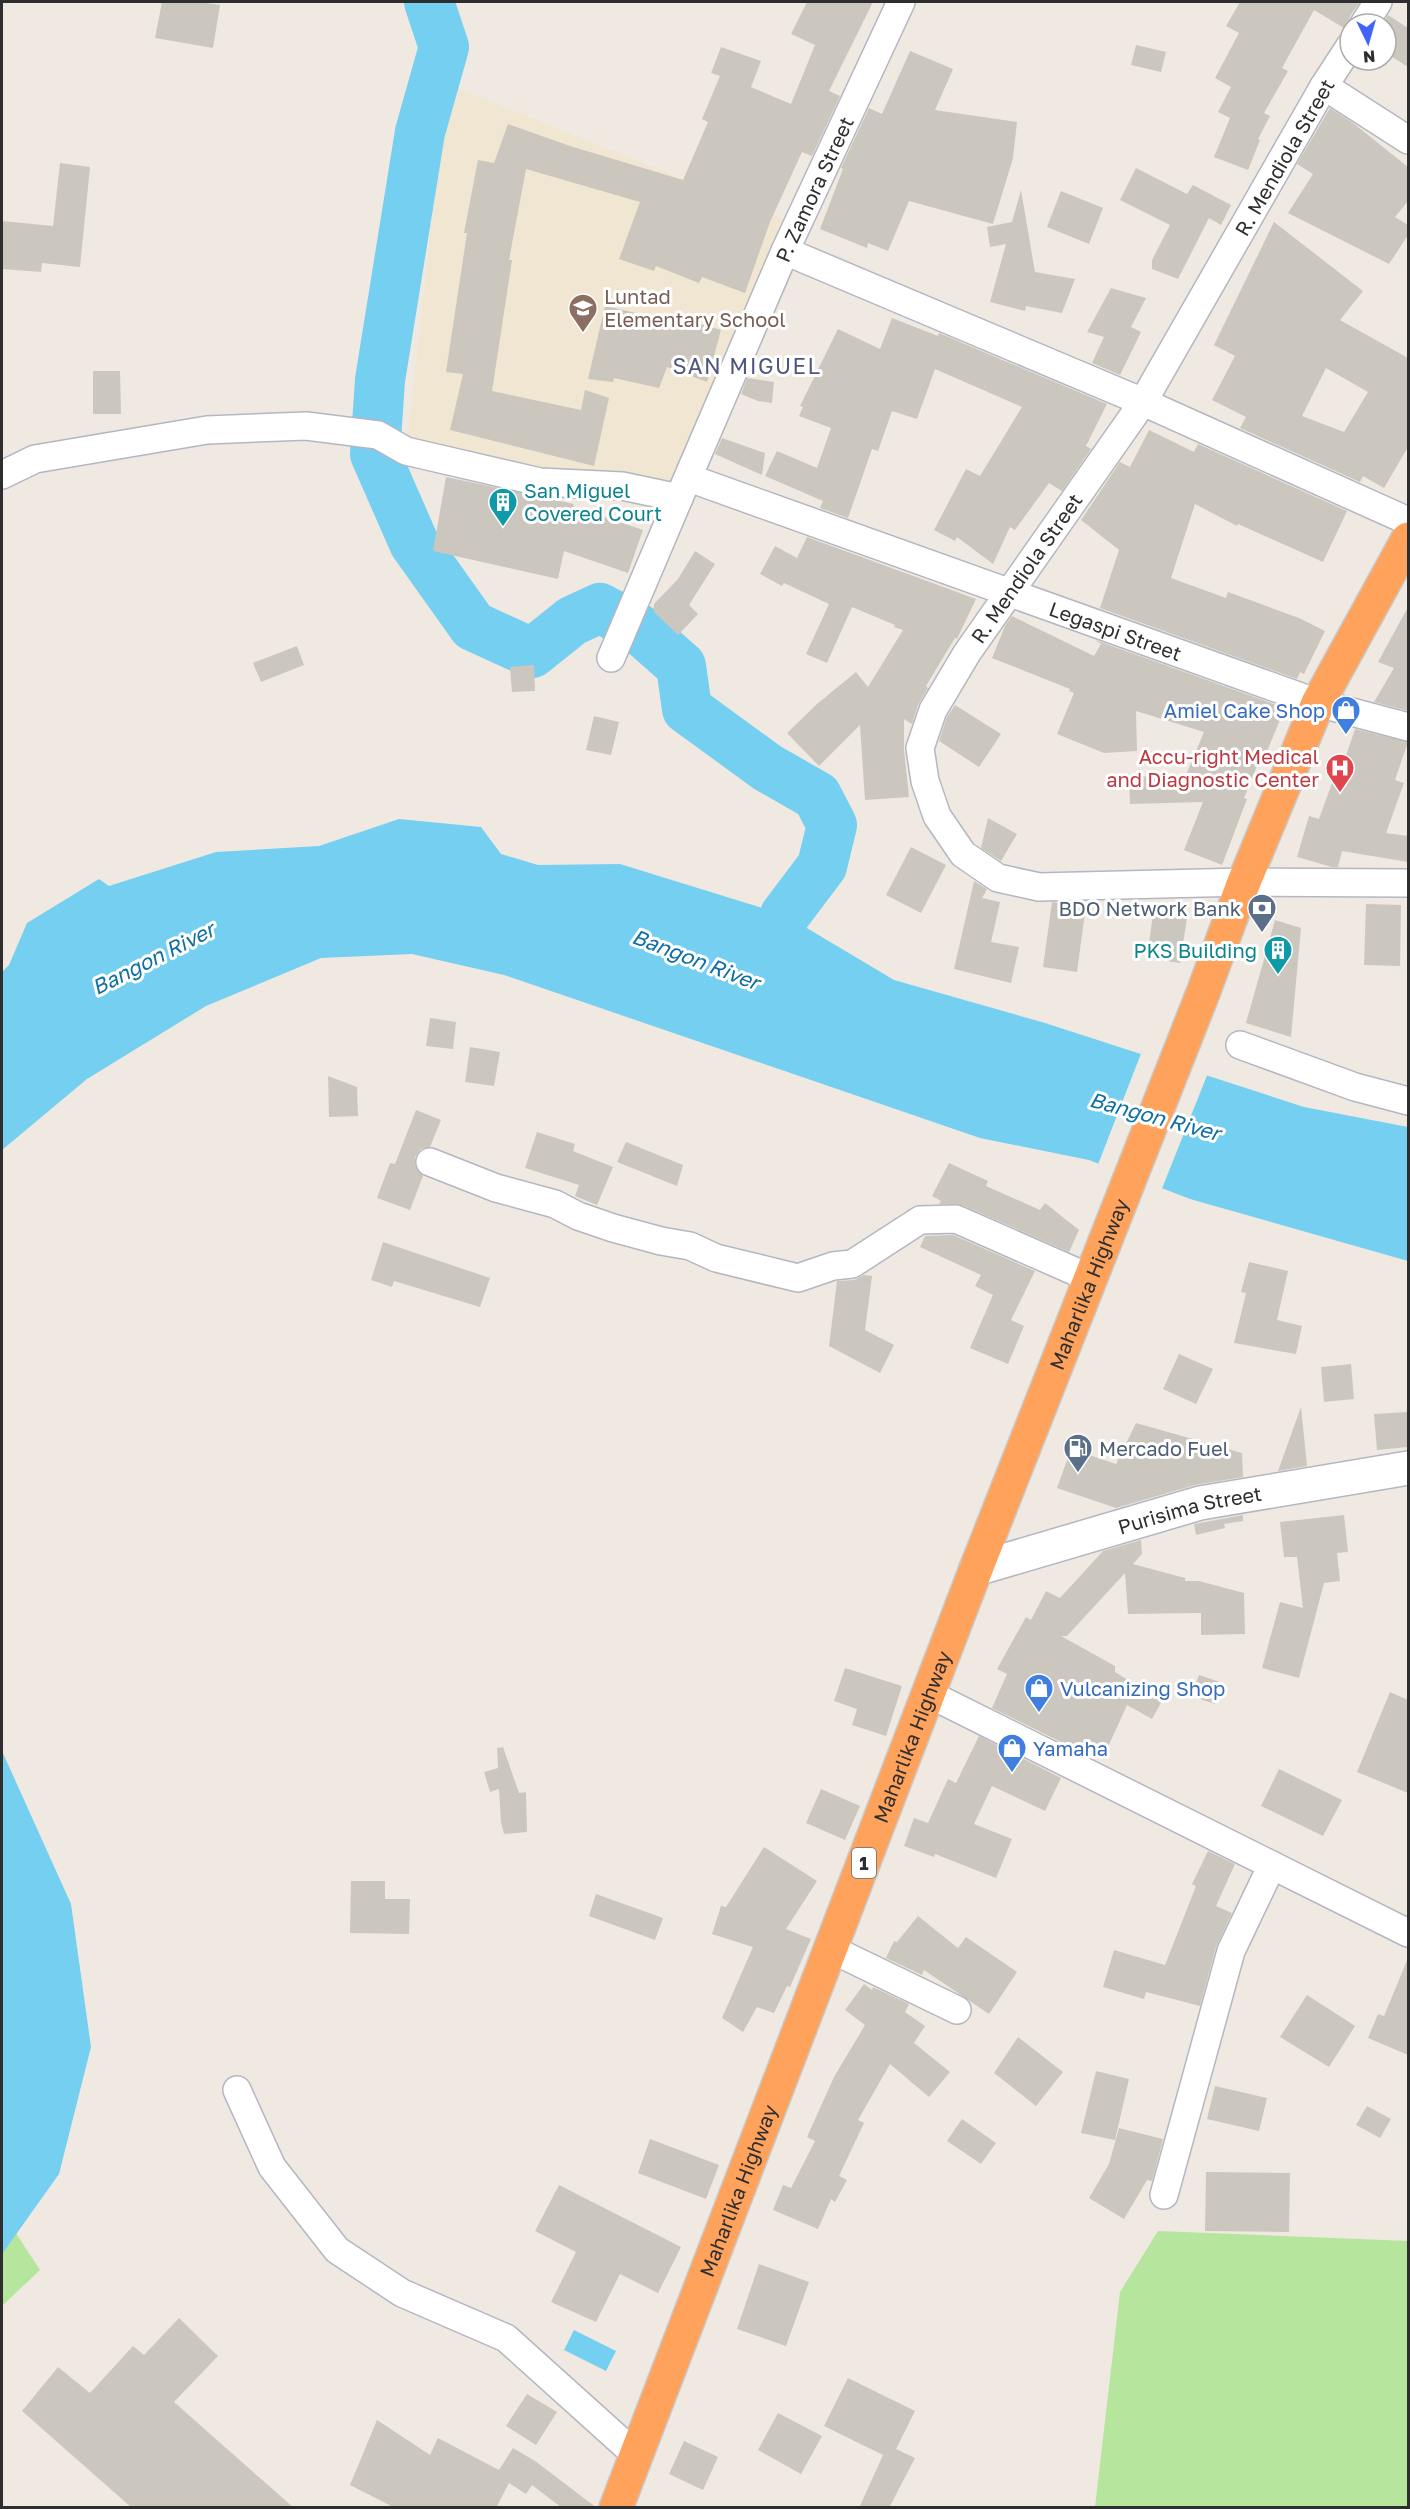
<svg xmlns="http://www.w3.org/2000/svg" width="1410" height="2509" font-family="'Golos Text',sans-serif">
<rect width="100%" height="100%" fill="#efe9e1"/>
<path fill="#f0e6d1" d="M447,84L793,223L678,491L407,444Z"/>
<path fill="#b6e59e" d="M2,2212L40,2270L2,2306Z
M1158,2231L1408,2241V2507H1095L1120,2292Z"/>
<path fill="#75cff0" d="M399,819L481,827L501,854L538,865L620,864L785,915L894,980L1045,1023L1304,1107L1408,1127V1261L1190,1199L1089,1160L980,1138L504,975L412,954L321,958L206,1006L87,1079L2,1150V972L9,965L27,923L99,879L109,886L216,852L319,846Z
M2,1751L71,1904L91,2047L59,2174L2,2254Z
M574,2330L616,2351L606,2371L564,2350Z"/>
<path fill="#efe9e1" d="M1142,1051L1208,1073L1161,1191L1097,1167Z"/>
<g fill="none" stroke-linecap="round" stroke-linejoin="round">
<path stroke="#75cff0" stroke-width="50" d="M429,2L444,47L420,132L380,380L375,454L414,543L473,626L532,653L572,621L600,608L639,629L681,666L687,709L768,768L817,796L832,825L822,866L785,915"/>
</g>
<path fill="#cbc7bf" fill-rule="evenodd" d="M162,2H200L220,5L213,48L155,38Z
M807,2H873L829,91L840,96L812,156L802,152L770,222L745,293L702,277L699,283L656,266L654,271L619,259L640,202L526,169L509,260H512L492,391L581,410L585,390L609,398L594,466L450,430L463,374L446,372L467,233H464L478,160L494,163L508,124L570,146L683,180L708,122L702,119L720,76L711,73L721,47L761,61L751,87L791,104L815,45L791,34Z
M1240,2H1360L1350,16L1349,31L1314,10L1282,68L1288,71L1264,113L1270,116L1258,139L1260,140L1248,170L1214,157L1230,118L1218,112L1231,87L1215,78L1239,33L1226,26Z
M1388,15L1408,28V67L1386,53V24H1383Z
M1136,45L1166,52L1161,72L1131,65Z
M910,51L953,69L935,110L1017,122L1013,158L993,224L909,201L888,251L868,243L867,248L820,229L843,169L841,168L869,108L882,114Z
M1330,108L1353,123L1408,167V201L1395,217L1408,225V235L1389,264L1288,213L1313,174L1297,164Z
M60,163L90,167L80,267L42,263L41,272L2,269V221L53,226Z
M1136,168L1187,194L1193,185L1231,205L1221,225L1209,218L1178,279L1152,269V260L1170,225L1120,200Z
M1021,190L1035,272L1075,279L1062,313L1026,306L1025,311L990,302L1006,244L990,247L987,227L1012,222Z
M1061,191L1103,208L1089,244L1047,227Z
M1274,222L1363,291L1340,320L1408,358V447L1384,488L1363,476L1360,482L1240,428L1246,417L1212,400L1235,356L1214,345ZM1326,368L1368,392L1344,432L1302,416Z
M1111,288L1146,298L1131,327L1141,332L1120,375L1092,363L1104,337L1087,332Z
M605,306L675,322L676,317L721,330L707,382L667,367L659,388L614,378L613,382L588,379Z
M892,318L938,336L939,333L1107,404L1086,446L1091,449L1062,491L1049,483L1015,530L1010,527L993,564L957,537L955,541L934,530L966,469L980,476L1022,407L935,369L917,419L892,411L878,451L872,449L848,518L820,508L823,501L765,476L777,451L817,468L831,428L799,416L803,407L800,406L838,329L880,349Z
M93,371H120L121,414H93Z
M747,378L774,382L772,403L758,401L741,394Z
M1149,430L1194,452L1198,444L1347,511L1323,562L1238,524L1237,526L1195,504L1171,578L1226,598L1228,592L1299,618L1325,631L1304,674L1300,672L1297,679L1100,608L1119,550L1081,520L1120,462L1130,467Z
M722,438L765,453L762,475L715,454Z
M446,477L574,504L573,506L643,530L628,573L564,551L558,579L433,551Z
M807,537L976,599L957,639L955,638L926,686L928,688L918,705L912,724L904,719V750L909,797L865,800L860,725L819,766L787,733L817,704L856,672L868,687L903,630L894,627L895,625L852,607L827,663L806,654L829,604L784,583L782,586L760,574L775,546L797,558Z
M695,551L715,564L689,605L698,614L678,635L654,612V604L678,579Z
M1408,607V711L1374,702L1394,668L1378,662Z
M1012,616L1094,656L1101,644L1095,640L1285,708L1265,756L1262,754L1244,798L1247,799L1222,865L1184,850L1203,802L1130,804L1129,777L1186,775L1204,732L1136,711L1137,751L1104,753L1057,734L1074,693L1069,691L1070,689L992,658L1005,626Z
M297,646L304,665L261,682L253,663Z
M534,665L535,691L512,692L510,667Z
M955,705L1001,734L979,767L939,741L947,717Z
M594,716L619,722L611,755L586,750Z
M1355,729L1408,742L1395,780L1404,783L1386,833L1408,836V862L1342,851L1338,867H1332L1297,857L1309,816L1319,819L1340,761L1344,762Z
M988,818L1017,834L1001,861L981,848Z
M911,847L946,865L921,913L886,895Z
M974,881L987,889L982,898L1000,902L991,942L1019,947L1011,983L954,969Z
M1052,902L1086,905L1077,972L1043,967Z
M1366,904L1401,905L1400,966L1364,965Z
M1154,907L1188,912L1180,963L1147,958Z
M1275,920L1301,928L1291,1037L1246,1023Z
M430,1018L456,1022L453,1049L426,1046Z
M470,1047L500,1052L494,1086L465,1082Z
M328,1076L357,1087L358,1116L329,1117Z
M416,1110L441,1120L430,1147L421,1149L415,1157V1165L423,1176L410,1210L377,1198L390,1163L395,1164Z
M537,1132L575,1144L573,1151L613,1167L597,1205L575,1196L579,1185L525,1168Z
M626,1142L683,1165L677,1186L617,1162Z
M949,1163L988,1181L986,1186L1040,1210L1045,1203L1079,1230L1069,1252L962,1205L939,1204L941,1201L932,1196Z
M953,1235L1035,1271L1011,1320L1024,1326L1008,1364L970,1348L993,1295L975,1286L981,1275L920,1247L925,1236Z
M383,1242L490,1278L480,1307L394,1281L392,1287L371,1280Z
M1249,1262L1288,1271L1277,1320L1302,1326L1296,1354L1234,1343L1246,1293L1241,1292Z
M864,1275L872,1276L865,1330L894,1345L880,1373L829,1346L837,1281L854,1280Z
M1179,1354L1213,1369L1196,1404L1163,1389Z
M1351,1364L1354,1399L1324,1402L1321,1367Z
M1301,1407L1307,1466L1278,1471Z
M1407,1412L1408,1447L1377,1450L1374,1414Z
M1136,1423L1242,1453L1243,1477L1195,1485L1116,1508L1057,1488L1071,1449L1116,1464Z
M1243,1515V1521L1224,1524L1225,1528L1196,1535L1194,1524Z
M1344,1515L1348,1552L1337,1553L1340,1581L1324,1583L1299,1678L1262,1668L1280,1602L1303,1608L1297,1557H1284L1280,1522Z
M1141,1540L1142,1554L1133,1564L1185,1578V1581H1199L1244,1593L1245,1634L1201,1635V1613L1128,1614L1125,1573L1067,1636H1061L1115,1666V1672L1162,1701L1152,1719L1127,1705L1103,1758L1077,1745L1075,1749L992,1708L1007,1674L997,1669L1026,1617L1031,1620L1046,1591L1060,1598L1103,1551Z
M845,1668L902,1686L886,1736L852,1725L857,1709L834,1701Z
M1199,1675L1223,1683L1215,1704L1191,1696Z
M1390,1692L1408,1700V1793L1357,1772Z
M979,1736L1061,1778L1045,1811L992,1786L974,1824L1012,1839L996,1878L935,1854L934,1857L904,1846L914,1818L928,1823L948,1779L956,1783Z
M503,1747L519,1793L526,1792L527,1832L504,1834L501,1822L499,1789L490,1792L484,1772L498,1768L497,1748Z
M1279,1769L1342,1800L1323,1836L1261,1806Z
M821,1789L860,1806L845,1840L806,1823Z
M764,1847L817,1881L786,1929L811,1939L790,1987L787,1986L774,2013L757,2007L743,2032L722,2018L753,1947L712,1934L721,1906L726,1907Z
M1208,1851L1235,1864L1216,1906L1232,1913L1216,1947L1200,2006L1146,1992L1144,1999L1103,1987L1114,1950L1165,1965L1196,1886L1192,1884Z
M351,1881H385V1899H410L409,1934L350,1933Z
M596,1894L663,1918L655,1940L589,1916Z
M918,1916L958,1948L966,1937L1017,1972L989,2014L924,1970L922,1975L886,1958L894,1941L897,1942Z
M1408,1958V2055L1368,2038L1378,2014L1384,2016Z
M864,1984L872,1990L873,1987L909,2004L905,2012L925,2026L914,2043L950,2072L929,2097L890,2064L858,2120L864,2123L839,2176L847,2180L835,2202L831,2199L818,2229L773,2210L783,2185L791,2188L815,2141L807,2137L834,2077L865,2025L845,2010Z
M1307,1995L1355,2026L1329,2067L1280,2037Z
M1018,2037L1063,2072L1036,2106L994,2073Z
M1096,2071L1129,2079L1115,2140L1081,2133Z
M1215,2086L1267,2098L1259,2131L1207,2119Z
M1367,2106L1391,2119L1380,2138L1356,2125Z
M962,2119L996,2143L981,2164L947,2141Z
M1119,2128L1163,2139L1152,2181L1147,2180L1124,2219L1089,2198L1109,2164Z
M650,2139L719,2165L706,2199L638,2173Z
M1206,2172L1290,2173L1289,2232L1205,2231Z
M559,2185L681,2247L658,2293L620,2274L596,2322L551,2302L576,2252L535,2231Z
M759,2264L809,2282L786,2346L737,2329Z
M179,2318L218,2356L174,2402L294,2508H132L22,2411L58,2367L90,2393L133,2346L144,2355Z
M848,2378L915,2411L896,2449L915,2458L889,2508H859L883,2455L824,2426Z
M527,2394L557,2412L536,2445L506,2426Z
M778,2413L822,2436L801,2474L758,2450Z
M377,2420L430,2455L438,2438L499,2470L513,2448L535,2461L597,2508H562L532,2485L526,2494L509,2483L496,2508H395L350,2485Z
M684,2441L718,2457L703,2490L669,2474Z"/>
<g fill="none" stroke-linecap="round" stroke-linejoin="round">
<g stroke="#b4b7c1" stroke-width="30">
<g id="street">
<path d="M1364,24L1378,2"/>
<path d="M1350,46L1324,86L1143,402L967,653L933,710L920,748L925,781L937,816L963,854L998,878L1039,887L1244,882L1408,883"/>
<path d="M1324,86L1408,140"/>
<path d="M785,251L1143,402L1408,521"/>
<path id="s1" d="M2,475L35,459L207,430L306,426L378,435L406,451L540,482L622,486L679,498L785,251L901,2"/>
<path id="s2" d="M689,478L1318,703L1408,727"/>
<path d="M611,658L679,498"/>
<path d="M1240,1045L1355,1087L1408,1101"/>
<path d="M430,1162L496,1188L555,1204L578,1216L613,1228L661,1241L690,1246L716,1258L798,1278L833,1266L852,1264L920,1220L956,1219L1090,1278"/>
<path d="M929,1694L1408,1933"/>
<path d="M831,1949L957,2010"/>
<path d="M237,2090L272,2167L337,2250L402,2293L506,2338L636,2455"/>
<path d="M1164,2195L1231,1951L1272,1865"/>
</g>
</g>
<g stroke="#b4b7c1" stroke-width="36">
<g id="secondary">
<path id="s3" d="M976,1569L1200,1503L1408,1468"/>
</g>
</g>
<g stroke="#c9c9c9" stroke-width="36">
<g id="highway">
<path id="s4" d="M616,2508L976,1569L1203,993L1244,882L1318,703L1408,539"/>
</g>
</g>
<use href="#street" stroke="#fff" stroke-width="27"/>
<use href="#secondary" stroke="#fff" stroke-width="33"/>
<use href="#highway" stroke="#ffa35c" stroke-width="33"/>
</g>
<defs>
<g id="school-pin" transform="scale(1.5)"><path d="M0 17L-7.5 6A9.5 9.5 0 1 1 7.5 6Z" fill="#8d6e63" stroke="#fff"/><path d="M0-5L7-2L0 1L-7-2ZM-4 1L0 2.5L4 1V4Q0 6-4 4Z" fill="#fff"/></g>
<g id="building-pin" transform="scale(1.5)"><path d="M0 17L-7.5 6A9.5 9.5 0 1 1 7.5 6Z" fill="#0f9aa8" stroke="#fff"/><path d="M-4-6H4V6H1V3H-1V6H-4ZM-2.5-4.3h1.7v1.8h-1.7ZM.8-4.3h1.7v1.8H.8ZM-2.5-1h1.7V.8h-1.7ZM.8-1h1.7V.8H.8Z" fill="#fff"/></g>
<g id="shop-pin" transform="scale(1.5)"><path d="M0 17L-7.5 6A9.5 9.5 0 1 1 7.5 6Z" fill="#3f7fe0" stroke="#fff"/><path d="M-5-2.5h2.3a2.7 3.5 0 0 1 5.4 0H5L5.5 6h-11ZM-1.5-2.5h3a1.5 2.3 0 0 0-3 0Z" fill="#fff"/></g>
<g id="hospital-pin" transform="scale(1.5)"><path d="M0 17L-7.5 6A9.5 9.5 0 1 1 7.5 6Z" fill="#e0444e" stroke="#fff"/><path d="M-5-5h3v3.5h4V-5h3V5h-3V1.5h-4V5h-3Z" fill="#fff"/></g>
<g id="bank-pin" transform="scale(1.5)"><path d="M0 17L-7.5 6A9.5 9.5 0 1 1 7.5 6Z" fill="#5c6f8a" stroke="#fff"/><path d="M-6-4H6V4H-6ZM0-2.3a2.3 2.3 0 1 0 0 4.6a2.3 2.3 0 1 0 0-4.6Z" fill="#fff"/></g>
<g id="fuel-pin" transform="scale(1.5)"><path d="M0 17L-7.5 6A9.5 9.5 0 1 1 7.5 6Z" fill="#5c6f8a" stroke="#fff"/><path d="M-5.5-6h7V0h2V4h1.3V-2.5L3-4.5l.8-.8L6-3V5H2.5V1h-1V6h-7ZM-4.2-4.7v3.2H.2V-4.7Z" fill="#fff"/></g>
</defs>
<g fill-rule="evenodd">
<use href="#school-pin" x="583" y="308"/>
<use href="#building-pin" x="503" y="502"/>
<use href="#shop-pin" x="1346" y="710"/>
<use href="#hospital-pin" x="1340" y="768"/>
<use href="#bank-pin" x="1262" y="908"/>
<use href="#building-pin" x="1278" y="950"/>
<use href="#fuel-pin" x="1078" y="1448"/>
<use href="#shop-pin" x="1039" y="1688"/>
<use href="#shop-pin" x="1012" y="1748"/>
</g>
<g text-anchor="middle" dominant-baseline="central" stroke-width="6" stroke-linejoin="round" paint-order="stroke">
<rect fill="#fff" stroke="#6d6d6d" stroke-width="1.5" x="852" y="1848" width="24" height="30" rx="4.5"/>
<g font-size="18" font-weight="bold" fill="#2e2e2e">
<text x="864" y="1863">1</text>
</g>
<g font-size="20" fill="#2e2e2e" stroke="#fff">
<text transform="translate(1284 157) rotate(-60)">R. Mendiola Street</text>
<text stroke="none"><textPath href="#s1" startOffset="1030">P. Zamora Street</textPath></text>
<text transform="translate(1026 568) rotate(-55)">R. Mendiola Street</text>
<text stroke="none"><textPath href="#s2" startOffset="453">Legaspi Street</textPath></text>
<text stroke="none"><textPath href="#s4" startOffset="1312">Maharlika Highway</textPath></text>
<text stroke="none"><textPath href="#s3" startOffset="222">Purisima Street</textPath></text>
<text stroke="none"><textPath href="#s4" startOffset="826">Maharlika Highway</textPath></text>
<text stroke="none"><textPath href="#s4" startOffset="340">Maharlika Highway</textPath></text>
</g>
<g font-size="20" fill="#785e54" stroke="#fff" text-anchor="start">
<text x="604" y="296">Luntad<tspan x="604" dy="23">Elementary School</tspan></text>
</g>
<g font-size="20" fill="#0d838f" stroke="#fff" text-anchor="start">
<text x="524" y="490">San Miguel<tspan x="524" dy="23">Covered Court</tspan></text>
<text x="1257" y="950" text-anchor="end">PKS Building</text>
</g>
<g font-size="20" fill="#366cbe" stroke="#fff" text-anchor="start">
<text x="1325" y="710" text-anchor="end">Amiel Cake Shop</text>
<text x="1060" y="1688">Vulcanizing Shop</text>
<text x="1033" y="1748">Yamaha</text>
</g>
<g font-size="20" fill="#be3a42" stroke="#fff" text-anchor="end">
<text x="1319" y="756">Accu-right Medical<tspan x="1319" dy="23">and Diagnostic Center</tspan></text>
</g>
<g font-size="20" fill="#4e5e75" stroke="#fff" text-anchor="end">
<text x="1241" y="908">BDO Network Bank</text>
<text x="1099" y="1448" text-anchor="start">Mercado Fuel</text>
</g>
<g font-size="21" font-style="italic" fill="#0d6fa3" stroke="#fff">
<text transform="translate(153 958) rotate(-27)">Bangon River</text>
<text transform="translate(696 959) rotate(21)">Bangon River</text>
<text transform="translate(1155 1116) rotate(15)">Bangon River</text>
</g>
<g font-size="22" letter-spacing="1.5" fill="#4d5680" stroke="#fff">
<text x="747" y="365">SAN MIGUEL</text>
</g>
</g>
<rect width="1410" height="2509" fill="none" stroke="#2e2e2e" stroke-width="6"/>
<g transform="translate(1368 42) rotate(175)"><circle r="28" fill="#ffffff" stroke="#ababab" stroke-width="1.5"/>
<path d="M0-4.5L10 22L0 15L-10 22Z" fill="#4264fb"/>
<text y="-9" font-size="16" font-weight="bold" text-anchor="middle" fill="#2e2e2e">N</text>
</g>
</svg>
